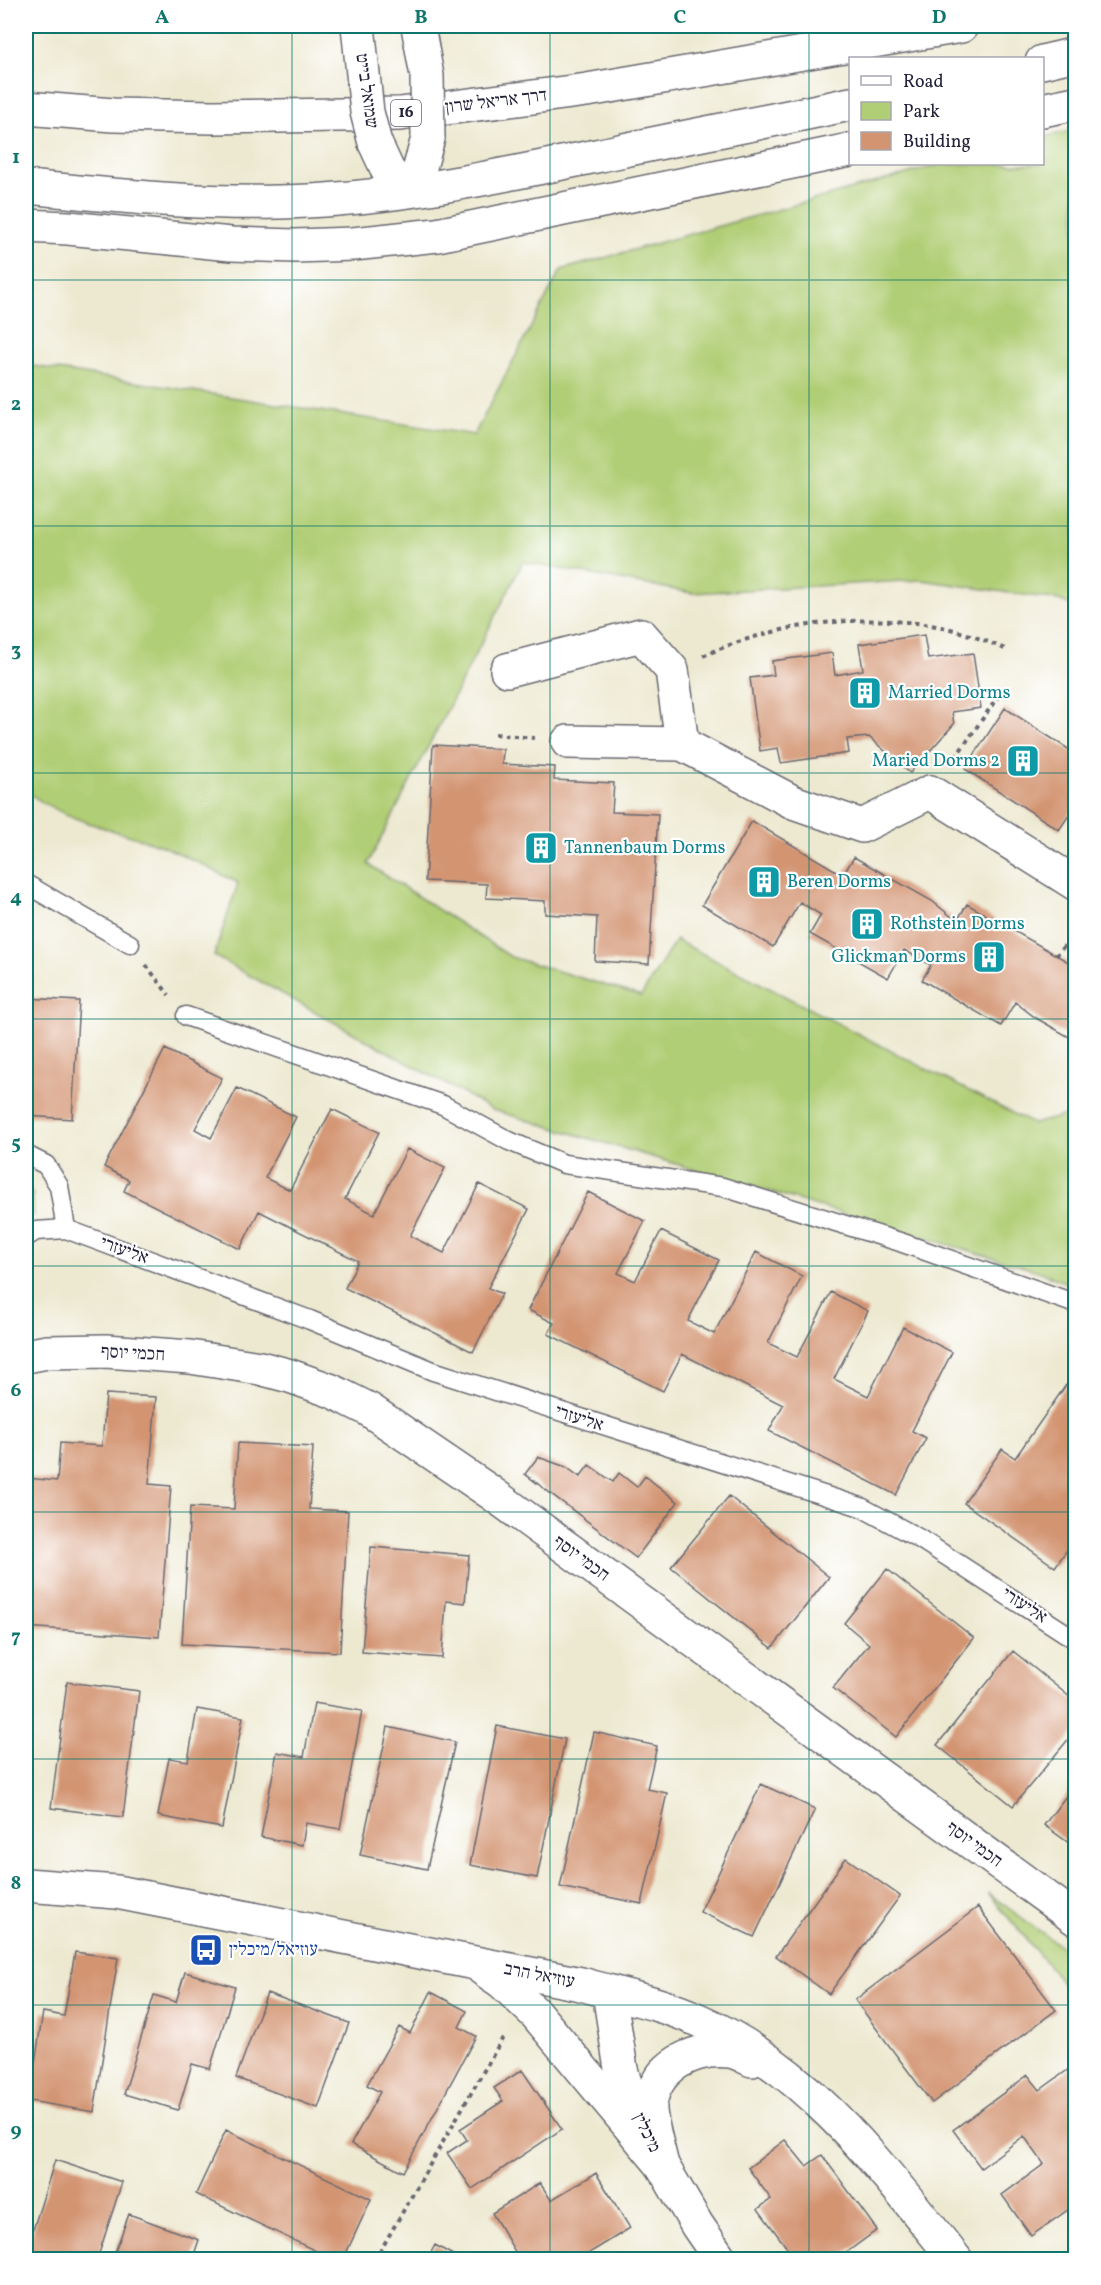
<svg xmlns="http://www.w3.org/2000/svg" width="1101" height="2285" font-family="Vollkorn,'Frank Ruhl Libre',serif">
<rect width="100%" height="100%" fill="#fff"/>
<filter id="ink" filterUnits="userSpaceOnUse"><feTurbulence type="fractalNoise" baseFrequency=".0167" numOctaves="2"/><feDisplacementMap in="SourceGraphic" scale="12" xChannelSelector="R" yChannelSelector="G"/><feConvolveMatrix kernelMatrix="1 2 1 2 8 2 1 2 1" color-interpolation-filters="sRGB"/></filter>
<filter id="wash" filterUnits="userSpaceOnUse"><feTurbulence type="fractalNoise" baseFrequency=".008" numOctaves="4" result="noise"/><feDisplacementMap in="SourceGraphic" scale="24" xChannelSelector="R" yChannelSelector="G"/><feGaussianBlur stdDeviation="1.35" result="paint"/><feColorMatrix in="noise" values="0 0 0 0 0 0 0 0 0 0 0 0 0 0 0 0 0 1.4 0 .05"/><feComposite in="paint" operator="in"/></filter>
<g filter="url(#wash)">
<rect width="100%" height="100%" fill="#ede9d1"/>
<path fill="#b0ce75" stroke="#697858" stroke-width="1.5" d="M1075,130V607L1059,600L922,580L692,593L523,562L368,864L511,957L641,996L676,940L1033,1124L1075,1113V1287L1041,1272L493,1110L214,956L238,883C214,871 191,858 167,848C120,830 67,823 26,791V365L474,435L561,270L942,164H1042L1043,137Z
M26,1184L33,1195L34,1215L26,1218Z
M988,1893L1075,1957V1998Z"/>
<g id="blocks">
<path fill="#d39472" d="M924,635L928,659L973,653L981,708L952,712L954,724L910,773L869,737L847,739L849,753L781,763L778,748L760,751L750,678L774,675L772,661L832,653L835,675L863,670L859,644Z
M1005,708L1076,754V805L1059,830L965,769Z
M433,745L503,749L502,764L555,767L554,780L614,783L612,812L658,814L649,964L595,961L597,917L545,914V901L486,898L487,884L425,881Z
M752,821L843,875L854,857L932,901L957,921L967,904L1070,963L1076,954V1041L1036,1018L1015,1002L1001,1026L922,980L931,965L904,950L888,978L810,934L821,915L800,902L773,947L702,905Z
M26,998L79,1001L72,1119L26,1116Z
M165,1049L222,1078L195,1129L211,1138L237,1088L296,1117L265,1178L290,1190L332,1109L379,1132L345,1199L374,1214L407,1149L445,1168L410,1236L444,1253L479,1184L529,1209L488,1288L502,1294L473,1352L345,1288L358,1261L259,1211L240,1249L124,1191L129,1180L104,1167Z
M588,1192L645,1221L618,1273L635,1281L661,1231L719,1260L688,1321L714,1334L756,1252L802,1276L768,1343L797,1357L831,1292L868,1311L834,1379L868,1396L903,1327L952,1352L912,1431L926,1438L896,1495L769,1431L783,1405L682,1354L663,1391L548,1334L554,1323L528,1310Z
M1066,1385L1076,1391V1537L1055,1567L964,1503L1002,1449L1015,1458Z
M106,1394L156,1397L149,1484L171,1486L159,1637L26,1627V1478L57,1481L60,1443L102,1446Z
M238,1443L313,1447L309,1509L348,1511L340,1652L182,1644L190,1507L234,1509Z
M538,1457L566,1467L580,1477L589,1465L613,1482L619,1473L637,1487L645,1476L678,1502L636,1558L525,1474Z
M729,1496L829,1577L772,1648L671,1567Z
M371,1547L469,1555L465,1603L446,1601L442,1658L362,1652Z
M887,1569L974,1638L896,1737L833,1688L869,1644L844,1623Z
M1013,1651L1076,1702V1730L1013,1806L937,1745Z
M67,1682L139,1691L123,1817L51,1808Z
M314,1703L362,1711L340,1829L306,1823L302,1845L261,1837L277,1752L304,1757Z
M197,1709L243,1717L222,1828L158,1816L169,1758L188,1761Z
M497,1726L565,1739L537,1878L470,1865Z
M388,1727L455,1742L427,1869L360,1855Z
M594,1732L657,1746L647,1789L667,1793L642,1904L560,1887Z
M1076,1783V1848L1044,1825Z
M761,1784L815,1809L754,1937L700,1912Z
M846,1858L900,1896L829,1994L776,1956Z
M978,1907L1056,2010L932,2103L855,2000Z
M75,1952L118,1958L94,2112L29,2101L43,2012L64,2016Z
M185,1972L235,1987L210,2069L192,2064L178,2110L124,2094L154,1995L176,2002Z
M431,1992L467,2011L459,2027L476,2036L403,2172L351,2144L380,2092L367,2085L399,2027L410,2033Z
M267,1993L349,2023L318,2108L236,2078Z
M1076,2064V2204L1031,2236L1002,2195L1044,2164L1024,2136L981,2168L953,2130L1028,2075L1040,2090Z
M522,2070L562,2129L472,2189L447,2153L467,2140L460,2129L503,2101L494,2088Z
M226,2130L371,2199L343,2260H335L196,2194Z
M785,2140L806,2166L822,2155L877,2230L836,2260H796L758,2209L771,2199L748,2168Z
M55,2160L122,2182L97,2260H26V2252Z
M596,2173L630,2228L578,2260H520L492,2213L540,2183L551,2200Z
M129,2214L199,2240L192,2260H112Z
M435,2245L462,2260H427Z"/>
</g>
</g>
<g filter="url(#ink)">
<use href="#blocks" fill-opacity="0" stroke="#696870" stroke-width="1.5"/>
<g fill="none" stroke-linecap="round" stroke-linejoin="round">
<g stroke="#696870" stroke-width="21">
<path id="lane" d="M26,884L130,944
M186,1016L443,1105L509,1141L564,1164L723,1187L900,1242L1076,1304
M26,1155L46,1165L59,1186L66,1229L310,1320L433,1371L861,1507L920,1539L1076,1640
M26,1237L36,1231L66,1229"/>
</g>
<g stroke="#696870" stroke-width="36">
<path id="street" d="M507,670L641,635L672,670L682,744L793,802L862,826L930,792L1076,884
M568,742L682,744
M26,1356L47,1352L106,1351L190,1357L260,1368L290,1376L332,1391L368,1409L490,1492L1076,1919
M609,1992L621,2069L630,2101L662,2165L697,2225L721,2260"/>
</g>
<g stroke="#696870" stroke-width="36">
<path id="secondary" d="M375,143L388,171L405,191L419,171L428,138
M26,1885L117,1892L581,1984C620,1995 661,2003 698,2020C809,2069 882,2168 956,2260
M483,1969L502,1982L536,2014L662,2165
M661,2161C658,2148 649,2117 650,2105C655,2066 694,2047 730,2051C737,2052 745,2057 752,2060"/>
</g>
<g stroke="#696870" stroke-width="36">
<path id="highway" d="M1042,62L1076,54
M26,108L113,115L213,117L400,114L587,90L961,26
M1042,110L1076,103
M26,187C110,195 194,204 279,202C392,200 505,175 615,152C693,135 772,121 850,104
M26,226L68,228L231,244L295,246L353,244L437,235L850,150"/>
</g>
<path stroke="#696870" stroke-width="4" stroke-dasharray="4.5 4.5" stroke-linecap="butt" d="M703,656C775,623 864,612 942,627C964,632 987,641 1007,650
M495,734L534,738
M950,765L1000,694
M1067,918L1076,926
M1056,956L1076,931
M146,965L169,995
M375,2260L505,2034"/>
<use href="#lane" stroke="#fff" stroke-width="18"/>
<use href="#street" stroke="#fff" stroke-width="33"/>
<use href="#secondary" stroke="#fff" stroke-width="33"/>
<use href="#highway" stroke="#fff" stroke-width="33"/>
<g stroke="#696870" stroke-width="36" stroke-linecap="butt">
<path id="secondary-bridge" d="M358,26L367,112L375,143
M418,26L427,76L428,138"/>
</g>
<use href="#secondary-bridge" stroke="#fff" stroke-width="33"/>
</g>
</g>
<path fill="none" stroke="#0f766e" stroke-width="1.5" stroke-opacity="0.55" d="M292,26V2260M550,26V2260M809,26V2260M26,280H1076M26,526H1076M26,773H1076M26,1019H1076M26,1266H1076M26,1512H1076M26,1759H1076M26,2005H1076"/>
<defs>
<g id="building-square" transform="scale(1.725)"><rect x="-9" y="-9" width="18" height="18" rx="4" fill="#0f9aa8" stroke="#fff"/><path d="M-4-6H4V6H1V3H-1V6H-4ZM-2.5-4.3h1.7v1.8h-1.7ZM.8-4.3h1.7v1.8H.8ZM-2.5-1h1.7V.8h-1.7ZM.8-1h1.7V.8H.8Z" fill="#fff"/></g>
<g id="bus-square" transform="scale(1.725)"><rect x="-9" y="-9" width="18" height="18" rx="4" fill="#1a4fb4" stroke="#fff"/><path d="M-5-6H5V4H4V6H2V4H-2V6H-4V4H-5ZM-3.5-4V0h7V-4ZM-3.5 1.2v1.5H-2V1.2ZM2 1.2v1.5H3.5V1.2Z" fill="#fff"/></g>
</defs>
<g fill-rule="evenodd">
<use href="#building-square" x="865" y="693"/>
<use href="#building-square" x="1023" y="761"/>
<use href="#building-square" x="541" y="848"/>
<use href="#building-square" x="764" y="882"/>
<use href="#building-square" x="867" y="924"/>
<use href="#building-square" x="989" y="957"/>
<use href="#bus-square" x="206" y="1950"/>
</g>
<g text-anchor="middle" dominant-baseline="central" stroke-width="4.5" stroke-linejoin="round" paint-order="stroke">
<rect fill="#fff" stroke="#646476" stroke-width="1.5" x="391" y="100" width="30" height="26" rx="4.5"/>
<g font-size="16" font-weight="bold" fill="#22223b">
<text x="406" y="113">16</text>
</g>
<g font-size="18" fill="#22223b" stroke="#fff">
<text transform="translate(366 91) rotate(82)">שמואל בייט</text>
<text transform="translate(496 102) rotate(-7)">דרך אריאל שרון</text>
<text transform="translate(124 1251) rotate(20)">אליעזרי</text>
<text transform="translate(133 1354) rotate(3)">חכמי יוסף</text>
<text transform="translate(579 1419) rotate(18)">אליעזרי</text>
<text transform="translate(581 1559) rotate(36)">חכמי יוסף</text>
<text transform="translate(1024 1606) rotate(33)">אליעזרי</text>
<text transform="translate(974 1845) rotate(36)">חכמי יוסף</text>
<text transform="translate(539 1976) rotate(11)">עוזיאל הרב</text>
<text transform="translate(646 2133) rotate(64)">מיכלין</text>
</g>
<g font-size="18" fill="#0d838f" stroke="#fff" text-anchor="start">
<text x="888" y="693">Married Dorms</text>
<text x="1000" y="761" text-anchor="end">Maried Dorms 2</text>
<text x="564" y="848">Tannenbaum Dorms</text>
<text x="787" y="882">Beren Dorms</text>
<text x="890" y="924">Rothstein Dorms</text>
<text x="966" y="957" text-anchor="end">Glickman Dorms</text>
</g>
<g font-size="18" fill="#164399" stroke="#fff" text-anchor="start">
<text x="229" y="1950">עוזיאל/מיכלין</text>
</g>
</g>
<rect width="1101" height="2285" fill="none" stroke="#fff" stroke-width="66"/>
<rect x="849" y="57" width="195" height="108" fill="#ffffff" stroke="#a7a7b1" stroke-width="1.5"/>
<rect x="861" y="76" width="30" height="9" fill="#ffffff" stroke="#a7a7b1" stroke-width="1.5"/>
<text x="903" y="87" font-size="18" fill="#22223b">Road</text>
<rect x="861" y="102" width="30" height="18" fill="#b0ce75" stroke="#a7a7b1" stroke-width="1.5"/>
<text x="903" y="117" font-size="18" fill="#22223b">Park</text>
<rect x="861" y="132" width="30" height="18" fill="#d39472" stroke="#a7a7b1" stroke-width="1.5"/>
<text x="903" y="147" font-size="18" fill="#22223b">Building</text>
<rect x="33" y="33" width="1035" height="2219" fill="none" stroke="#0f766e" stroke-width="2"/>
<g font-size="20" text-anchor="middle" font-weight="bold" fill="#0f766e">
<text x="162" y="23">A</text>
<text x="421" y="23">B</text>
<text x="680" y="23">C</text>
<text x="939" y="23">D</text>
<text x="16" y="163">1</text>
<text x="16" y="410">2</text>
<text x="16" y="656">3</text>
<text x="16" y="903">4</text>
<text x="16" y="1149">5</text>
<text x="16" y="1396">6</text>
<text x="16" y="1642">7</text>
<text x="16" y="1889">8</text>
<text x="16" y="2136">9</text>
</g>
</svg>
